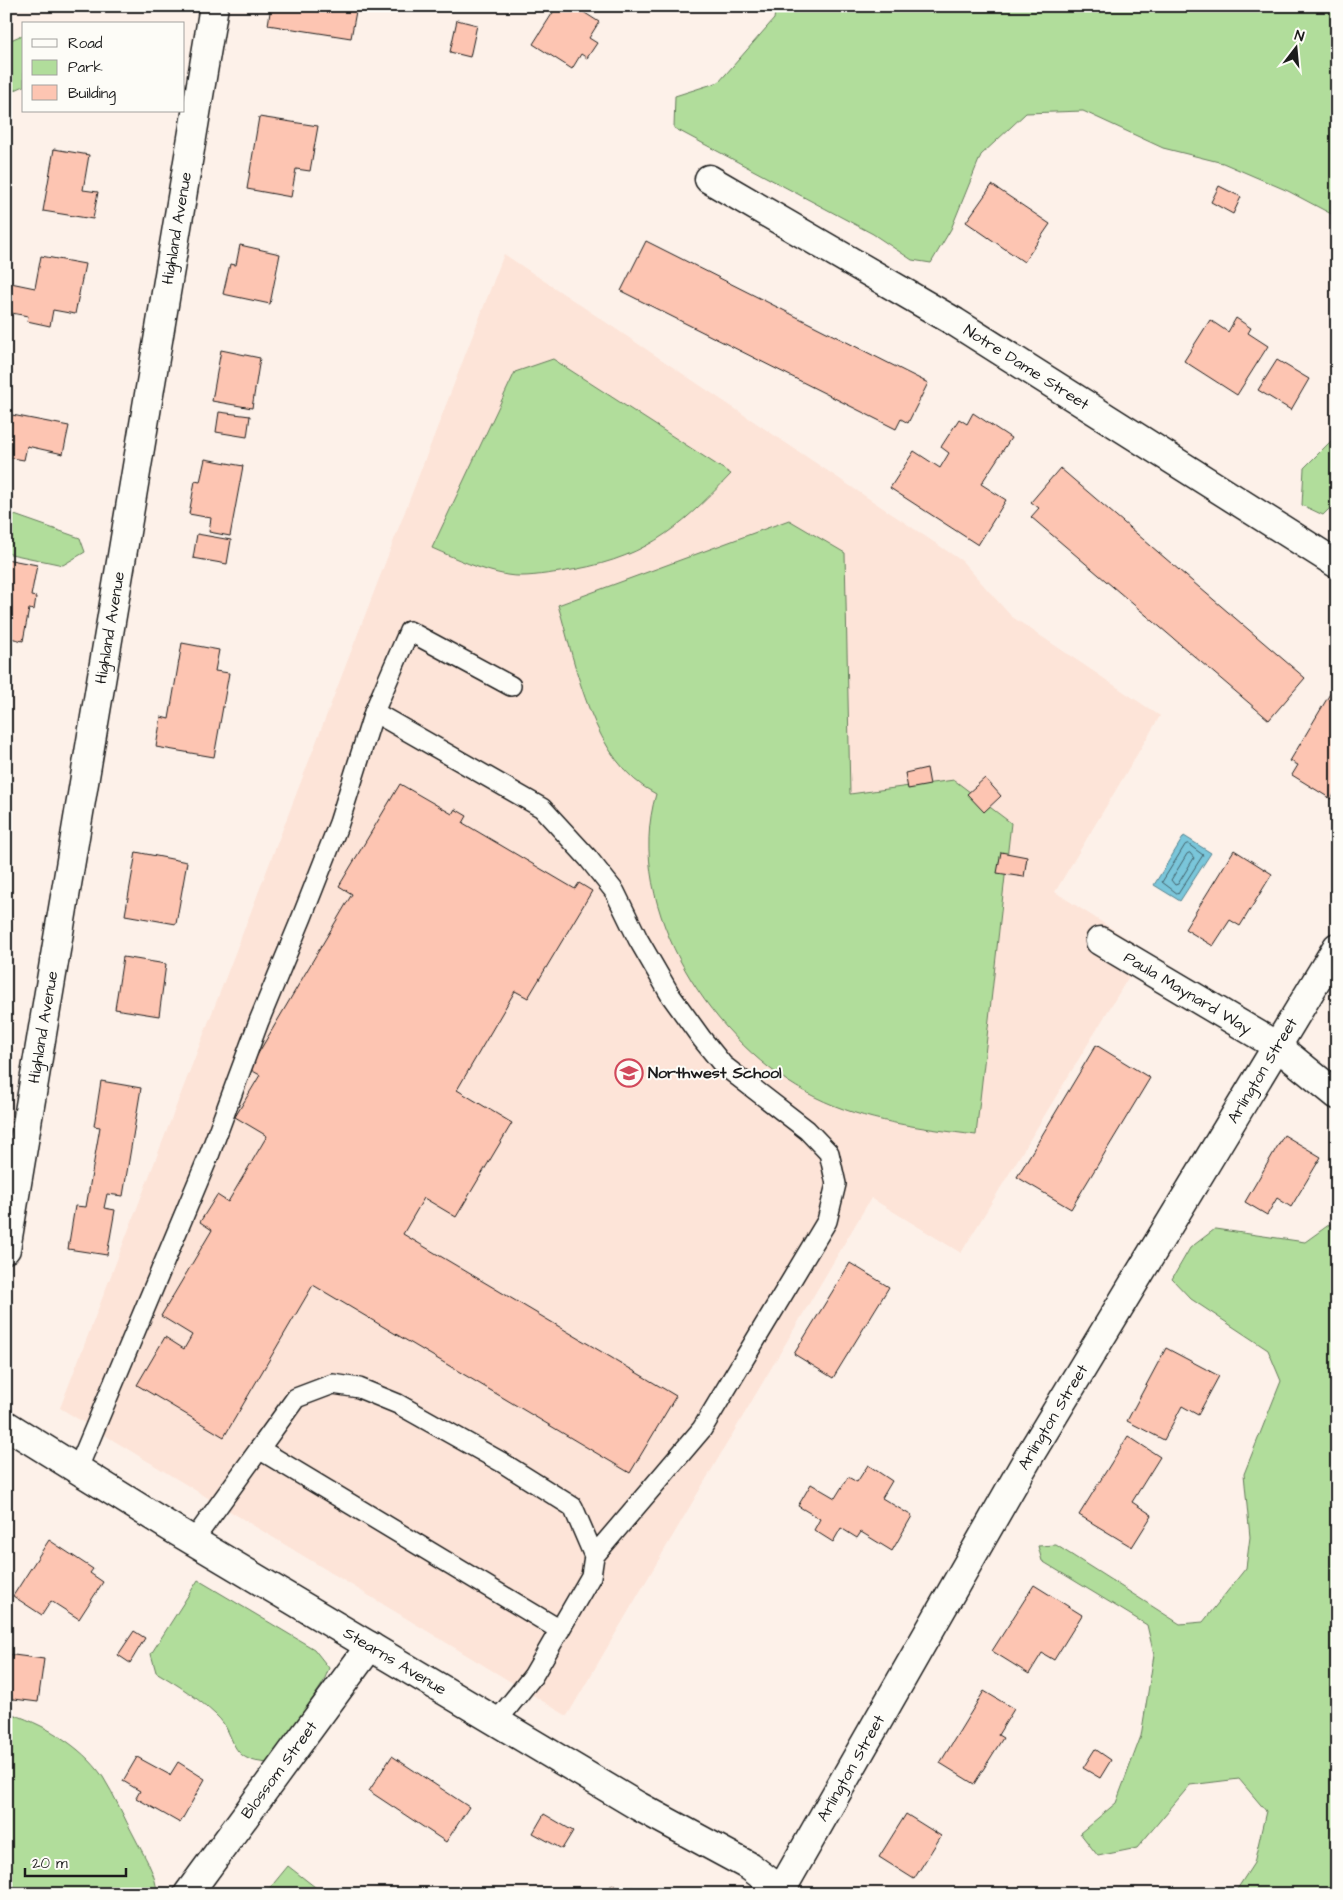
<svg xmlns="http://www.w3.org/2000/svg" width="1343" height="1900" font-family="'Architects Daughter',sans-serif">
<rect width="100%" height="100%" fill="#fdf1e9"/>
<filter id="ink" filterUnits="userSpaceOnUse"><feTurbulence type="fractalNoise" baseFrequency=".02" numOctaves="2"/><feDisplacementMap in="SourceGraphic" scale="10" xChannelSelector="R" yChannelSelector="G"/><feConvolveMatrix kernelMatrix="1 2 1 2 8 2 1 2 1" color-interpolation-filters="sRGB"/></filter>
<g filter="url(#ink)">
<path fill="#fde4d8" d="M504,254L962,561L1011,616L1160,716L1055,892L1145,950L961,1253L871,1198L567,1716L60,1408Z"/>
<path fill="#b1dd9b" stroke="#667c5c" d="M776,6H1337V217L1288,191L1223,163L1163,148L1083,111L1026,113L981,155L951,229L931,263L912,260L873,234L674,128L675,96L719,82L774,19Z
M20,36H24V86L6,94V42Z
M553,359L731,474C676,532 642,560 560,572C544,574 524,578 507,575C480,570 457,559 432,548L515,372Z
M1337,435V501L1323,515L1302,505L1304,468Z
M6,512L80,538L85,552L63,565L6,553Z
M789,520L845,553L850,794L954,780L1011,823L976,1135C921,1128 865,1122 815,1097C715,1048 622,908 656,794C592,762 577,668 558,605Z
M1337,1219V1894H1234L1254,1863L1266,1811L1239,1779L1190,1785L1137,1848L1098,1856L1080,1833L1116,1803L1141,1736L1154,1655L1147,1625L1042,1561L1038,1546L1056,1545L1180,1624L1203,1622L1246,1568L1250,1537L1244,1474L1281,1381L1268,1350L1191,1299L1172,1279L1190,1248L1215,1229L1305,1242Z
M198,1580L314,1649L329,1668L323,1683L270,1763C225,1761 239,1736 216,1715C198,1698 178,1685 156,1672L151,1654Z
M6,1712C42,1723 81,1745 103,1777C115,1796 124,1818 135,1838C143,1854 157,1875 157,1894H6Z
M288,1866L324,1894H265Z"/>
<path fill="#7ac6da" stroke="#54828e" d="M1184,836L1211,853L1180,901L1154,885Z"/>
<g fill="none" stroke-linecap="round" stroke-linejoin="round">
<path stroke="#426068" stroke-width="1" d="M1188,844L1203,855L1178,894L1162,882L1185,845Z
M1190,853L1194,858L1178,884L1175,885L1171,880L1187,854Z"/>
</g>
<path fill="#fdc5b2" stroke="#1c1c1c" d="M271,6H357L351,38L268,25Z
M557,6H574L599,22L589,38L597,43L587,58L581,54L572,69L533,44Z
M457,20L477,25L470,57L450,52Z
M259,117L318,126L310,171L296,169L291,197L247,189Z
M54,149L89,155L83,190L98,192L93,219L43,211Z
M992,185L1050,224L1024,262L966,222Z
M1219,186L1241,197L1233,214L1211,202Z
M646,241L928,383L908,423L901,419L896,429L621,291Z
M240,245L280,254L270,304L223,294L230,264L236,265Z
M41,256L85,264L75,314L53,310L50,326L27,321L28,316L6,312V282L35,288Z
M1236,318L1251,328L1248,333L1268,346L1237,395L1184,361L1210,320L1228,332Z
M221,350L260,358L252,408L212,401Z
M1277,360L1309,379L1291,410L1258,390Z
M219,412L250,416L247,437L216,432Z
M973,413L1011,438L981,484L1006,500L978,545L890,488L914,451L940,468L949,453L941,447L959,419L967,424Z
M12,415L69,426L63,454L27,446L24,460L6,457V424L10,425Z
M205,459L243,466L230,536L209,532L211,518L189,514L195,481L200,482Z
M1060,468L1305,678L1269,720L1031,517L1039,508L1031,502Z
M197,534L231,540L227,564L193,558Z
M6,559L37,565L31,596L36,597L34,610L29,609L23,641L6,637Z
M182,643L219,650L215,671L229,673L214,757L156,747L161,717L169,719Z
M1337,682V789L1331,799L1292,775L1298,765L1290,761Z
M927,768L930,785L908,789L905,773Z
M985,778L1001,796L984,812L967,794Z
M400,784L452,814L455,809L467,816L463,823L575,889L579,883L592,891L528,998L515,991L457,1090L512,1123L456,1217L424,1198L403,1234L676,1396L630,1473L313,1285L224,1437L137,1385L165,1337L184,1349L192,1335L161,1316L212,1230L200,1222L217,1195L228,1202L267,1136L235,1117L260,1075L249,1069L352,894L339,886Z
M1234,850L1272,874L1240,926L1230,920L1213,946L1185,929Z
M136,852L187,862L176,924L125,915Z
M1001,852L1027,857L1024,877L997,873Z
M123,957L166,964L159,1016L115,1009Z
M1096,1045L1150,1078L1071,1209L1017,1177Z
M101,1081L141,1088L123,1196L107,1194L104,1208L115,1210L107,1255L68,1249L75,1206L86,1207L100,1127L94,1126Z
M1284,1135L1321,1157L1291,1207L1277,1198L1267,1215L1245,1202Z
M850,1263L889,1287L833,1378L794,1354Z
M1166,1348L1219,1376L1198,1415L1182,1406L1164,1440L1127,1421Z
M1128,1436L1160,1457L1132,1502L1152,1515L1132,1547L1079,1515Z
M868,1465L892,1481L882,1498L912,1516L892,1551L861,1532L857,1538L841,1528L833,1542L814,1530L820,1519L798,1506L811,1484L835,1498L848,1477L857,1482Z
M49,1540L93,1569L90,1573L103,1582L79,1619L51,1601L42,1615L13,1596Z
M1034,1585L1082,1615L1054,1660L1042,1653L1029,1674L992,1651Z
M134,1631L145,1638L130,1663L118,1655Z
M6,1654L44,1659L38,1702L6,1698Z
M984,1691L1014,1709L998,1735L1003,1738L974,1784L940,1763Z
M1095,1749L1111,1760L1100,1778L1083,1768Z
M392,1756L469,1807L446,1842L369,1791Z
M137,1757L170,1775L178,1762L205,1779L180,1823L136,1798L140,1791L123,1781Z
M544,1814L573,1831L562,1849L533,1833Z
M906,1814L941,1836L914,1879L879,1857Z
M612,1884L629,1893L632,1887L644,1894H606Z"/>
<g fill="none" stroke-linecap="round" stroke-linejoin="round">
<g stroke="#1c1c1c" stroke-width="22">
<path id="lane" d="M511,686L409,631L374,712L542,808L588,858L615,892L638,939L671,996L702,1039L723,1065L807,1130L829,1153L836,1184L827,1221L702,1429L594,1556
M259,1449L560,1630
M78,1468L210,1153L259,1021L302,917L339,823L374,712
M193,1541L296,1398L333,1384L359,1388L398,1404L503,1463L573,1507L594,1556L591,1576L533,1676L496,1722"/>
</g>
<g stroke="#1c1c1c" stroke-width="31">
<g id="street">
<path id="s1" d="M709,179L955,322L1337,564"/>
<path id="s2" d="M1100,941L1277,1046L1337,1095"/>
<path id="s3" d="M6,1249L214,6"/>
<path id="s4" d="M6,1425L175,1530L638,1806L749,1866L786,1894"/>
<path id="s5" d="M188,1894L370,1646"/>
<path id="s6" d="M779,1894L1028,1458L1337,947"/>
</g>
</g>
<use href="#lane" stroke="#fdfcf7" stroke-width="19"/>
<use href="#street" stroke="#fdfcf7" stroke-width="28"/>
</g>
</g>
<defs>
<g id="school-ring" transform="scale(1.4375)"><circle r="9.5" fill="#fdfcf7" stroke="#d1495b" stroke-width="1.5"/><path d="M0-5L7-2L0 1L-7-2ZM-4 1L0 2.5L4 1V4Q0 6-4 4Z" fill="#d1495b"/></g>
</defs>
<g fill-rule="evenodd">
<use href="#school-ring" x="629" y="1073"/>
</g>
<g text-anchor="middle" dominant-baseline="central" stroke-width="4" stroke-linejoin="round" paint-order="stroke">
<g font-size="16" fill="#1c1c1c" stroke="#fdfcf7">
<text stroke="none"><textPath href="#s3" startOffset="1035">Highland Avenue</textPath></text>
<text stroke="none"><textPath href="#s1" startOffset="369">Notre Dame Street</textPath></text>
<text stroke="none"><textPath href="#s3" startOffset="630">Highland Avenue</textPath></text>
<text stroke="none"><textPath href="#s2" startOffset="102">Paula Maynard Way</textPath></text>
<text stroke="none"><textPath href="#s3" startOffset="225">Highland Avenue</textPath></text>
<text stroke="none"><textPath href="#s6" startOffset="955">Arlington Street</textPath></text>
<text stroke="none"><textPath href="#s6" startOffset="550">Arlington Street</textPath></text>
<text stroke="none"><textPath href="#s4" startOffset="455">Stearns Avenue</textPath></text>
<text stroke="none"><textPath href="#s6" startOffset="145">Arlington Street</textPath></text>
<text stroke="none"><textPath href="#s5" startOffset="154">Blossom Street</textPath></text>
</g>
<g font-size="16" font-weight="bold" fill="#1c1c1c" stroke="#fdfcf7" text-anchor="start">
<text x="648" y="1073">Northwest School</text>
</g>
</g>
<rect width="1343" height="1900" fill="none" stroke="#fdfcf7" stroke-width="25"/>
<rect x="12" y="12" width="1318" height="1875" fill="none" stroke="#1c1c1c" stroke-width="2" filter="url(#ink)"/>
<rect x="22" y="22" width="162" height="90" fill="#fdfcf7" stroke="#a3a29f"/>
<rect x="32" y="39" width="25" height="8" fill="#fdfcf7" stroke="#a3a29f"/>
<text x="68" y="48" font-size="15" fill="#1c1c1c">Road</text>
<rect x="32" y="60" width="25" height="15" fill="#b1dd9b" stroke="#a3a29f"/>
<text x="68" y="72" font-size="15" fill="#1c1c1c">Park</text>
<rect x="32" y="85" width="25" height="15" fill="#fdc5b2" stroke="#a3a29f"/>
<text x="68" y="98" font-size="15" fill="#1c1c1c">Building</text>
<g transform="translate(1296 48) rotate(16)" stroke="#fdfcf7" stroke-width="4" paint-order="stroke">
<path d="M0-4L9 19L0 12L-9 19Z" fill="#1c1c1c"/>
<text y="-8" font-size="14" font-weight="bold" text-anchor="middle" fill="#1c1c1c">N</text>
</g>
<path d="M25 1868v8h101v-8" fill="none" stroke="#1c1c1c" stroke-width="2.5"/>
<text x="32" y="1868" font-size="15" fill="#1c1c1c" stroke="#fdfcf7" stroke-width="4" paint-order="stroke">20 m</text>
</svg>
